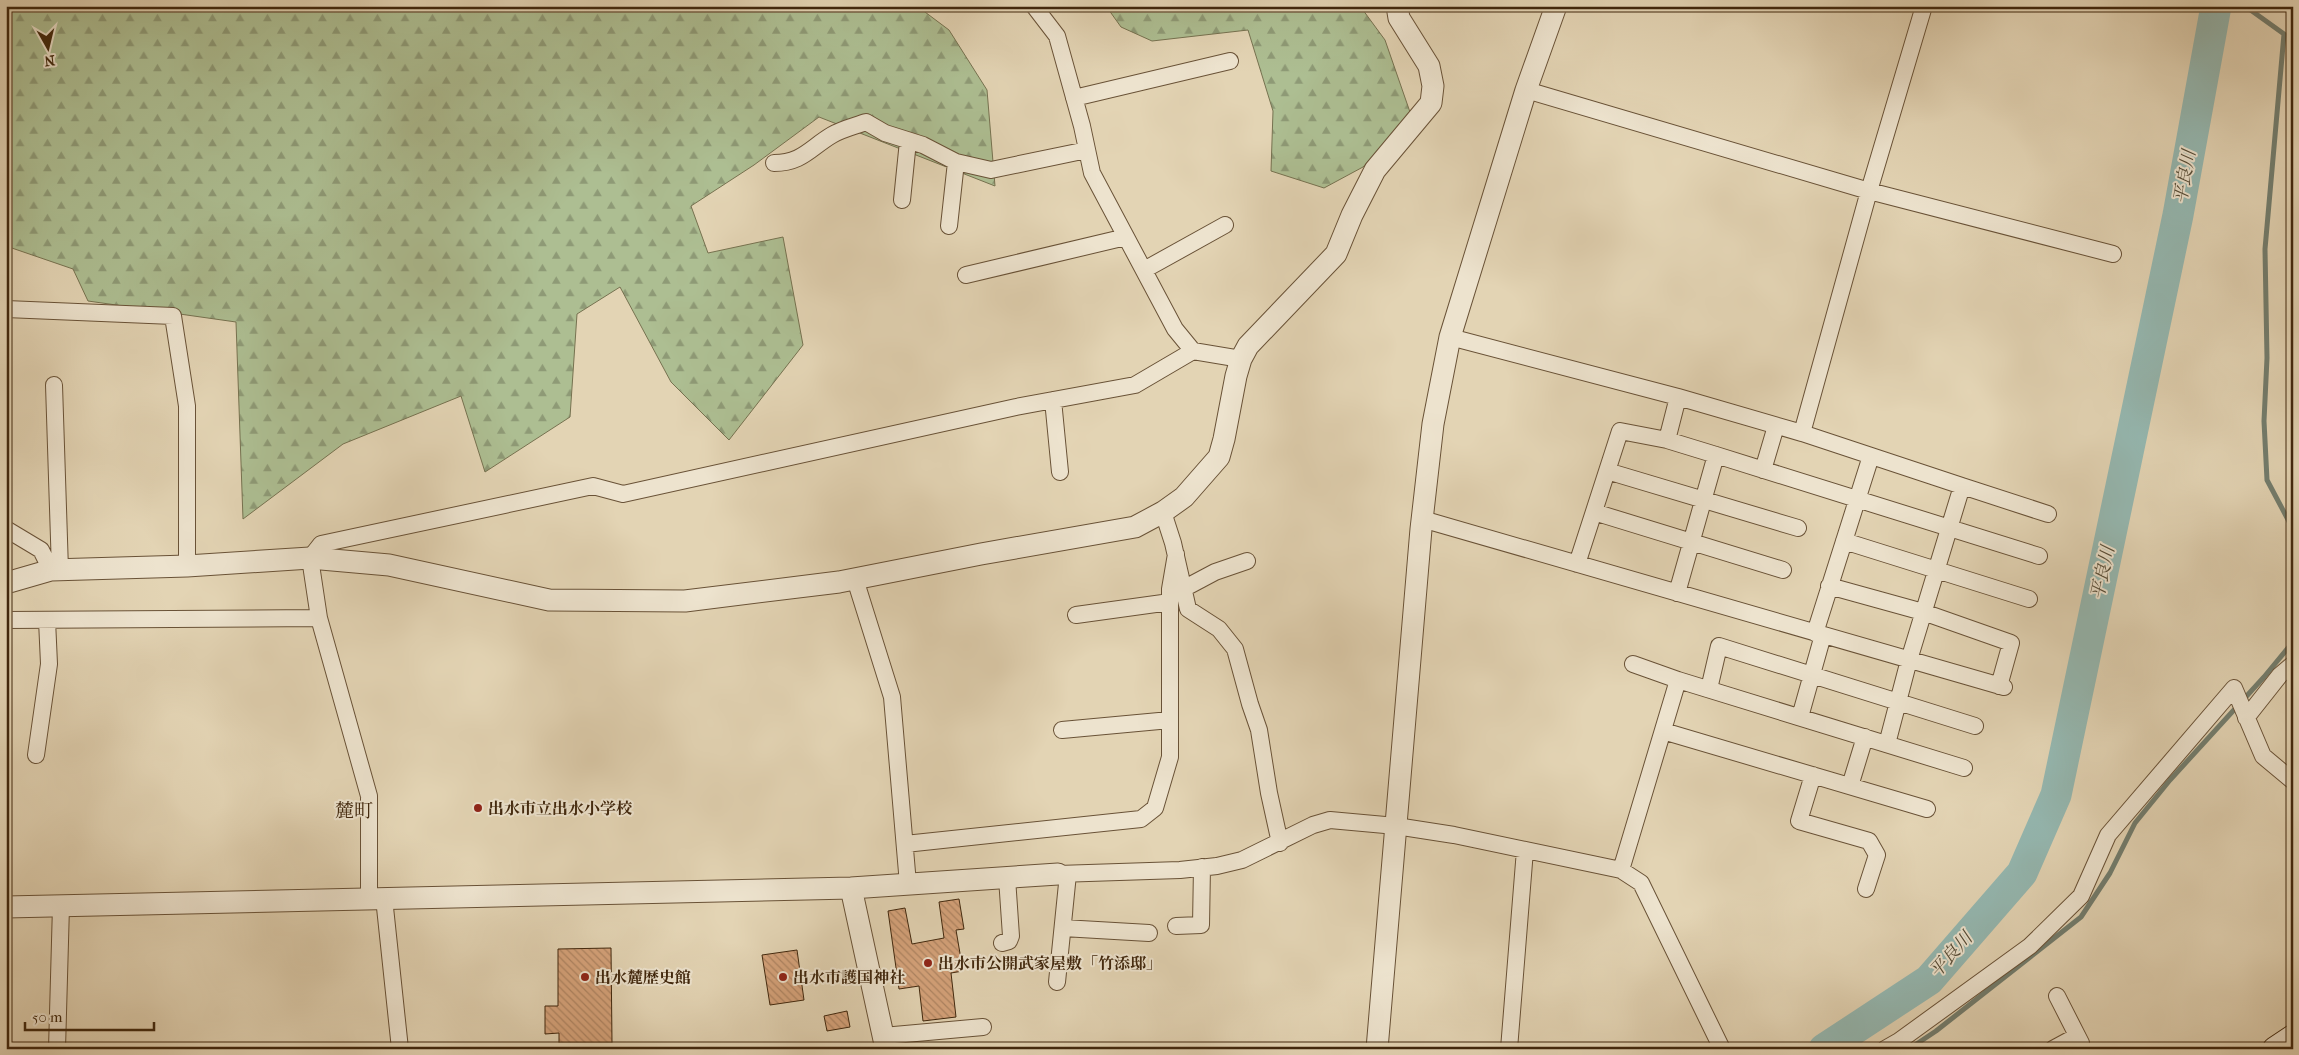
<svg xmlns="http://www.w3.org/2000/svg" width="2299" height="1055" font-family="'IM FELL French Canon','Noto Serif JP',serif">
<defs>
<pattern id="forest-firs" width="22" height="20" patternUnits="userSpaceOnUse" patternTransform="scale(1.25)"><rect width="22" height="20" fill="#adbe92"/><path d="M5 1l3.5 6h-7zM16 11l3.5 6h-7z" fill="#8e9a76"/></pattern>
<pattern id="building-back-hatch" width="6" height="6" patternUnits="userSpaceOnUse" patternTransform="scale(1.25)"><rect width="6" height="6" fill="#d6a37b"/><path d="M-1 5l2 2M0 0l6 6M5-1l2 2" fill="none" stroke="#af8563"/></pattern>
</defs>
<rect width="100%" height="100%" fill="#e3d4b4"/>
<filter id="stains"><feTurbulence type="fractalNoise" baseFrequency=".004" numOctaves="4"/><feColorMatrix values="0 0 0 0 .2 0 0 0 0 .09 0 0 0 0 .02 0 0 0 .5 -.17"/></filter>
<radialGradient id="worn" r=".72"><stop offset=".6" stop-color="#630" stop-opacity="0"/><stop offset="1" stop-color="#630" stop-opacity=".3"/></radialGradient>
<path fill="url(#forest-firs)" stroke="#767250" d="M6,6H917L949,30L987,90L995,186L819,117L754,165L691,206L708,253L783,237L803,345L729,440L671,382L620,287L577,314L570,417L485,472L461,396L343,444L243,519L236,322L88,301L73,269L6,246Z
M1106,6H1360L1385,40L1411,115L1363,167L1324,188L1271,171L1273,111L1248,30L1152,41L1121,27Z"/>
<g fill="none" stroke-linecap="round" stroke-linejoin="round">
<path stroke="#737e6f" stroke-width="5" d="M2245,6L2284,34L2265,249L2267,358L2264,421L2267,480L2293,529
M1909,1049L1936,1031L2081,917L2110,873L2135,823L2170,780L2264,677L2293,642"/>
<path stroke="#95b8b1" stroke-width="31" d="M1824,1049L1929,980L2022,873L2056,795L2178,215L2216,6"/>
</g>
<path fill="url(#building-back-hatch)" stroke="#40270d" d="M959,899L964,929L956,930L963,971L951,973L956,1017L923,1021L919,986L899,989L888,911L905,908L912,944L944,938L939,902Z
M611,948L612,1043H559V1033L545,1034V1006H558V949Z
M797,950L804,1000L770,1005L762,955Z
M847,1011L850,1027L827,1031L824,1016Z"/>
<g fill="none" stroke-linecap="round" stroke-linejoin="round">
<g stroke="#695237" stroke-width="18">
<path id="minor" d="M1034,6L1057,36L1082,126L1092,173L1175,329L1193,351
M1526,90L1869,191L2113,254
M1074,98L1230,61
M774,163C802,163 810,148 832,135C842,129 855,126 866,122L885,133L923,145L956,162L991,170L1087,150
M902,200L908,141
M949,226L956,162
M1144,270L1225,225
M966,275L1126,237
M6,309L173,316L187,406V566
M1450,337L1678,397L1802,433L1869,191L1924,6
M54,385L60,570
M1678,397L1667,440L1716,455
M1053,400L1060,472
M1802,433L1962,486L1909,660L1887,744
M1763,470L1776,426
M1607,471L1798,528
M1962,486L2048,514
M1163,512L1173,543L1188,609L1219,629L1235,649L1250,704L1259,730L1269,793L1280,843
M1594,512L1783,570
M1422,519L2004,687
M6,529L41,550L51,570
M1844,541L2029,599
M1577,564L1620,431L1667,440
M855,579L892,697L908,884
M1829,586L1923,612L2011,643L1999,686
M1183,589L1215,572L1247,561
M1677,593L1716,455L2039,556
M1076,615L1170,602
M6,620L319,618
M1815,633L1871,456
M1633,664L1678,680
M1709,689L1719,646L1975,726
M1800,717L1823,635
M2246,718L2280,675L2293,664
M1062,730L1170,720
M1663,731L1927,809
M36,755L49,664L47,620
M1813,775L1799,821L1869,841L1877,855L1866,889
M1850,786L1865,737
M905,844L1141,819L1155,808L1170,757V589L1176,554
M1621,870L1678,680L1964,768
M1058,874L1180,870L1217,866L1242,860L1313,825L1330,820L1396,826L1454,835L1621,870L1641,883L1722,1049
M369,897V796L319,618L310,558L321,544L593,486L623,494L1016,407L1135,385L1193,351L1241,359
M384,898L400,1049
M1176,926L1201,925L1202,867
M1063,928L1149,933
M1002,943L1009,941L1011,936L1007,878
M1057,982L1068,874
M2057,996L2081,1043V1049
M883,1036L983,1027
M57,1049L61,906
M1509,1049L1525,850
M1885,1049L1899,1041L2030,946L2081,896L2108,835L2234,688L2263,756L2293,781
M2053,1049L2077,1036"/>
</g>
<g stroke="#695237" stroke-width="23">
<path id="tertiary" d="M6,583L51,570L187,566L310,558L389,565L549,600L685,601L839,582L981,554L1135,527L1163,512L1184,497L1219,457L1224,439L1236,376L1241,359L1248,346L1336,254L1352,215L1375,170L1431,103L1433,86L1429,66L1399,18L1397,6
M851,888L886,1049
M6,907L851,888L1058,874
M1377,1049L1421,529L1433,424L1450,337L1526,90L1556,6"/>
</g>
<g stroke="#40270d" stroke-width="26">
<path id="secondary" d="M2275,1049L2293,1037"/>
</g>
<use href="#minor" stroke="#ede3ce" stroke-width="16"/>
<use href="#tertiary" stroke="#ede3ce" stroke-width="21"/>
<use href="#secondary" stroke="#ede3ce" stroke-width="24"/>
</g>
<g fill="#8f2418" stroke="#ede3ce" stroke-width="2">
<circle cx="478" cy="808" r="5"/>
<circle cx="928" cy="963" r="5"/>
<circle cx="585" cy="977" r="5"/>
<circle cx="783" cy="977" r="5"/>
</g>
<g text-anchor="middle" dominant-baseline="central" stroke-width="4" stroke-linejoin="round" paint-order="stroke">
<g font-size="16" font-weight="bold" fill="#40270d" stroke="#ede3ce" text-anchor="start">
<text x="488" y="808">出水市立出水小学校</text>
<text x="938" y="963">出水市公開武家屋敷「竹添邸」</text>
<text x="595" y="977">出水麓歴史館</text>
<text x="793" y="977">出水市護国神社</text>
</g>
<g font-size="18" font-style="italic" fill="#554b36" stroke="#ede3ce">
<text transform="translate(2185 177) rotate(-80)">平良川</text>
<text transform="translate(2103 573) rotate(-78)">平良川</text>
<text transform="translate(1951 955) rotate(-48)">平良川</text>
</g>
<g font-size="19" fill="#40270d" stroke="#ede3ce">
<text x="354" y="811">麓町</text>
</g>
</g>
<rect width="2299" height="1055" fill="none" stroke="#e3d4b4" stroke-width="25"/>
<rect x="8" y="8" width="2284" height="1040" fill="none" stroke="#40270d" stroke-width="2.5"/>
<rect x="12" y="12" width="2274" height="1030" fill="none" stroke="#40270d"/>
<g transform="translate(48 48) rotate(172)" stroke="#ede3ce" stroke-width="4" paint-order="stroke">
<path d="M0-4L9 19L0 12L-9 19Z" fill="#40270d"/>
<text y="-8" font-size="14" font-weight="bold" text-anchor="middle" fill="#40270d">N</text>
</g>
<path d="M25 1022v8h129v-8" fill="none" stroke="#40270d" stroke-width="2.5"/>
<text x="32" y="1022" font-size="15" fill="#40270d" stroke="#ede3ce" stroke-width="4" paint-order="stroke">50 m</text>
<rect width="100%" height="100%" filter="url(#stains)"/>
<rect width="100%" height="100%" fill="url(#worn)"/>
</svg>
